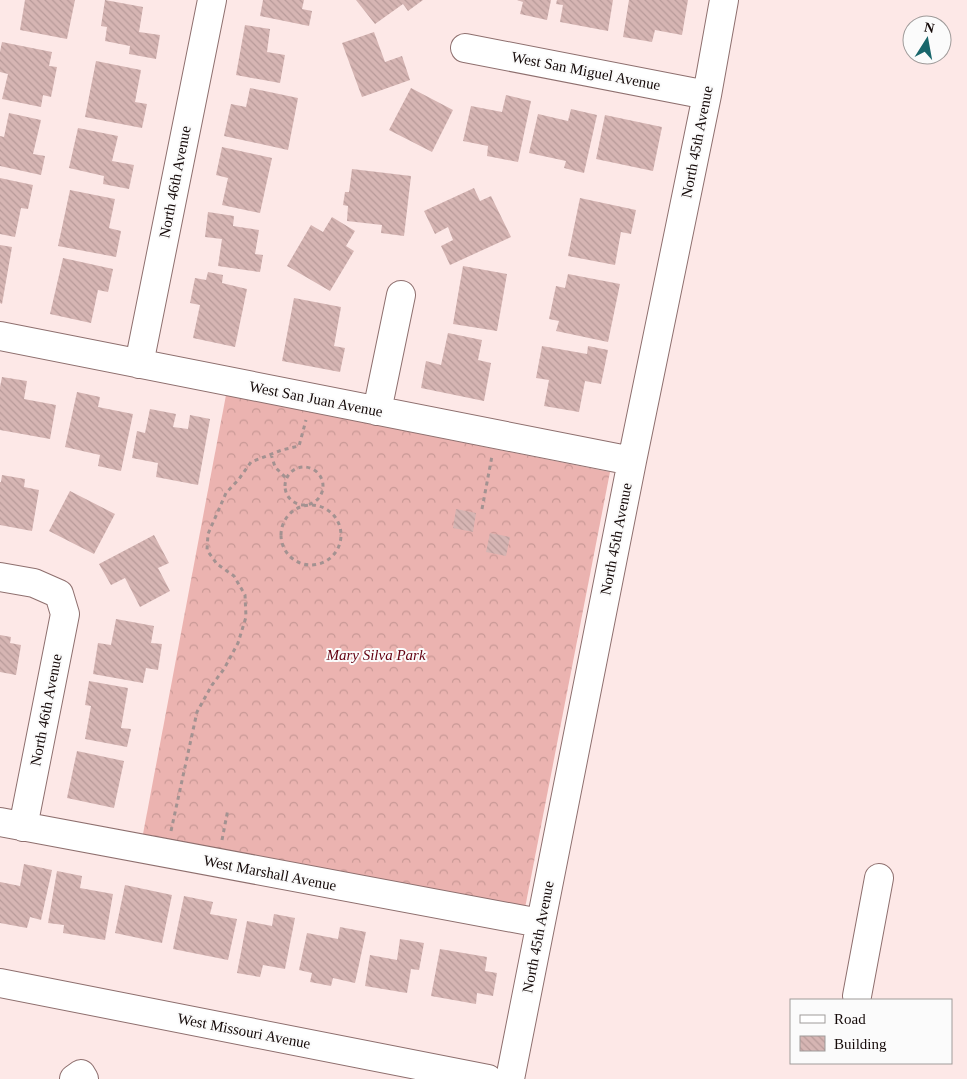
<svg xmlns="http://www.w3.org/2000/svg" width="967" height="1079" font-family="'Times New Roman',serif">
<defs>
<pattern id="forest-crowns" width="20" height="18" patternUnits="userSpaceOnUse" patternTransform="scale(1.25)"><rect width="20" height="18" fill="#ebb3b0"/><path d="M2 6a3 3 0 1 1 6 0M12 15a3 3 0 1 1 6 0" fill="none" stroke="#c99996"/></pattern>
<pattern id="building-back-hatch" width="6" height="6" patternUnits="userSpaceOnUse" patternTransform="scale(1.25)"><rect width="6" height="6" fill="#d6b5b3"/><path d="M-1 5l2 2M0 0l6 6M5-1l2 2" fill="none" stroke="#b79a99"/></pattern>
</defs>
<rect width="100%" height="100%" fill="#fde8e7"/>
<path fill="url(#forest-crowns)" d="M226,395L610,472L525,908L143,834Z"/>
<path fill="url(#building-back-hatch)" d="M25,0H75L67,39L20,30Z
M105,0L143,7L139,32L160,35L156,59L129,54L130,46L105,41L107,27L101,26Z
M263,0H304L302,9L312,11L309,26L260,16Z
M356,0H423L408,11L403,4L375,24Z
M517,0H551L547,20L520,14L523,2Z
M557,0H613L608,31L560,22L563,5L556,4Z
M629,0H688L682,35L655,30L652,42L623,37Z
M245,25L270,29L267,52L285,55L280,83L236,75Z
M374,32L385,62L402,56L410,80L362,97L342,43Z
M2,42L52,52L49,66L57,67L51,97L43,95L41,107L2,99L8,74L0,72V52Z
M96,61L141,70L135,102L147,104L142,128L85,117Z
M250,88L298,98L288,150L224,136L231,104L246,107Z
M411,88L453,110L432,152L389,130Z
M506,95L531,101L518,162L487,156L488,146L463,141L471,106L502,112Z
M571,109L597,115L584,173L564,168L566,161L529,153L538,114L568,121Z
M9,113L41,120L33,154L45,156L41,175L0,166V136L4,137Z
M605,115L662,127L653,171L596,159Z
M78,128L118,136L112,161L134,165L129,189L103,184L104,176L69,168Z
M222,147L272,158L260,213L222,205L228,178L216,175Z
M352,169L411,176L404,236L381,233L382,225L347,221L348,206L343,205L345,192H349Z
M0,178L33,185L28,209L21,208L15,237L0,234Z
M474,188L480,201L491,196L511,237L450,265L441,246L453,240L448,227L435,234L424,211Z
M70,190L115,199L109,228L121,231L116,257L58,246Z
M580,198L636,210L631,234L621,232L615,265L568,256Z
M208,212L234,216L233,226L259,230L255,254L263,255L260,272L218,266L222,239L205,237Z
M332,217L355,231L346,246L354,251L330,291L287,266L311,225L323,232Z
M0,245L12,247L2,304L0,303Z
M63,258L113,269L108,292L98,290L91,323L50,314Z
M463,266L507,274L497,331L453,324Z
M208,272L223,275L222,283L247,289L235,347L193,338L200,305L190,303L195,278L206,280Z
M568,274L620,284L608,342L556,331L559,321L549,319L556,286L565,288Z
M294,298L341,307L334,346L345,348L340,372L282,361Z
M448,333L482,340L478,360L491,363L484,401L421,388L426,361L441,365Z
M542,346L587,354L588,346L608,350L601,384L585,381L579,412L544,406L549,380L536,378Z
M2,377L27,381L24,399L56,405L50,439L0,430V387Z
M77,392L100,397L98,407L133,414L121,471L98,466L100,455L65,447Z
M150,409L176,414L173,427L188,429L190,415L210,419L198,485L156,477L158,463L132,458L137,431L145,433Z
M2,475L25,479L24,487L39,490L32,531L0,525V482H1Z
M70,491L115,514L94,554L49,531Z
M456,509L476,513L473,532L453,528Z
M490,533L510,537L506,556L486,552Z
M154,535L169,563L158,568L170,591L140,607L125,578L111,585L99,564Z
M116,619L154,626L151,643L162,644L158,670L146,668L143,683L93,674L98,643L111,645Z
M0,635L11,637L10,643L21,645L16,675L0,672Z
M89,681L128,688L121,728L131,729L127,747L85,739L91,706L85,705Z
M77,751L124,761L114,808L67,798Z
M24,864L52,870L41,920L30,917L27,928L0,923V882L20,886Z
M57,871L82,876L80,888L113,894L105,940L63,933L64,925L48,923Z
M125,885L172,895L162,943L115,933Z
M184,896L213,902L210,914L237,919L228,960L173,949Z
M274,914L295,918L285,969L263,965L260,977L237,973L247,921L272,926Z
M340,927L366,932L355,983L333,978L331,986L310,982L312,973L299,970L307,933L338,939Z
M400,939L424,943L419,970L411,969L407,993L365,986L370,955L397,960Z
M440,949L487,957L485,971L497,973L493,996L477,993L476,1004L431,996Z"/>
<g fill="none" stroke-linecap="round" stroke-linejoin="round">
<g stroke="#8e6f6e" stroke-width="30">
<path id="minor" d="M465,48L707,95
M0,336L632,461
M139,364L212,0
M377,411L401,295
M0,577L34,583L59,594L65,614L23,827
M0,822L540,923
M0,983L488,1079
M857,996L879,878
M74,1079L81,1074L84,1079
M510,1079L632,461L707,95L724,0"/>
</g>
<path stroke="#a39291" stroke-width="3" stroke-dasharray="4 4" stroke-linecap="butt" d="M271,454L275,467L286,478
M285 486a19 19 0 1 1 38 0a19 19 0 1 1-38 0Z
M281 535a30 30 0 1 1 60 0a30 30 0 1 1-60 0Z
M482,509L492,456
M171,831L197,712L212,685L224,669L238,643L246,617L245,595L234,576L217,564L207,550L208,534L226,493L239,479L251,462L282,450L299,446L306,420
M222,840L228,809"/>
<use href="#minor" stroke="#fff" stroke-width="28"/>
</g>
<g text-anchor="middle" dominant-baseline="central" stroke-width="4" stroke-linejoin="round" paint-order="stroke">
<g font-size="15" fill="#150a09" stroke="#fbfbfb">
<text transform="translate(586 71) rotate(11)">West San Miguel Avenue</text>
<text transform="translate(697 142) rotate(-79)">North 45th Avenue</text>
<text transform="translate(175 182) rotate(-79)">North 46th Avenue</text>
<text transform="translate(316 399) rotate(11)">West San Juan Avenue</text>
<text transform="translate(616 539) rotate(-79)">North 45th Avenue</text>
<text transform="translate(46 710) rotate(-79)">North 46th Avenue</text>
<text transform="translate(270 873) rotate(11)">West Marshall Avenue</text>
<text transform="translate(538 937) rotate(-79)">North 45th Avenue</text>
<text transform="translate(244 1031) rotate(11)">West Missouri Avenue</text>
</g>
<g font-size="15" font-style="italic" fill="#630111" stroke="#fbfbfb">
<text x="376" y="655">Mary Silva Park</text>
</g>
</g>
<rect x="790" y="999" width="162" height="65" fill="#fbfbfb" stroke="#9f9b9a"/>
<rect x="800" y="1015" width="25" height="8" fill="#ffffff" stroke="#9f9b9a"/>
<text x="834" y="1024" font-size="15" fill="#150a09">Road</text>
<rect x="800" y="1036" width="25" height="15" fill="url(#building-back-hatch)" stroke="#9f9b9a"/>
<text x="834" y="1049" font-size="15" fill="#150a09">Building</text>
<g transform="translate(927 40) rotate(11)"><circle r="24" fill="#fbfbfb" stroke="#9f9b9a"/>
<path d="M0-4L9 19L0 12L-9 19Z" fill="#18666b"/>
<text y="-8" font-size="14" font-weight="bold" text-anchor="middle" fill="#150a09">N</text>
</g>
</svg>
